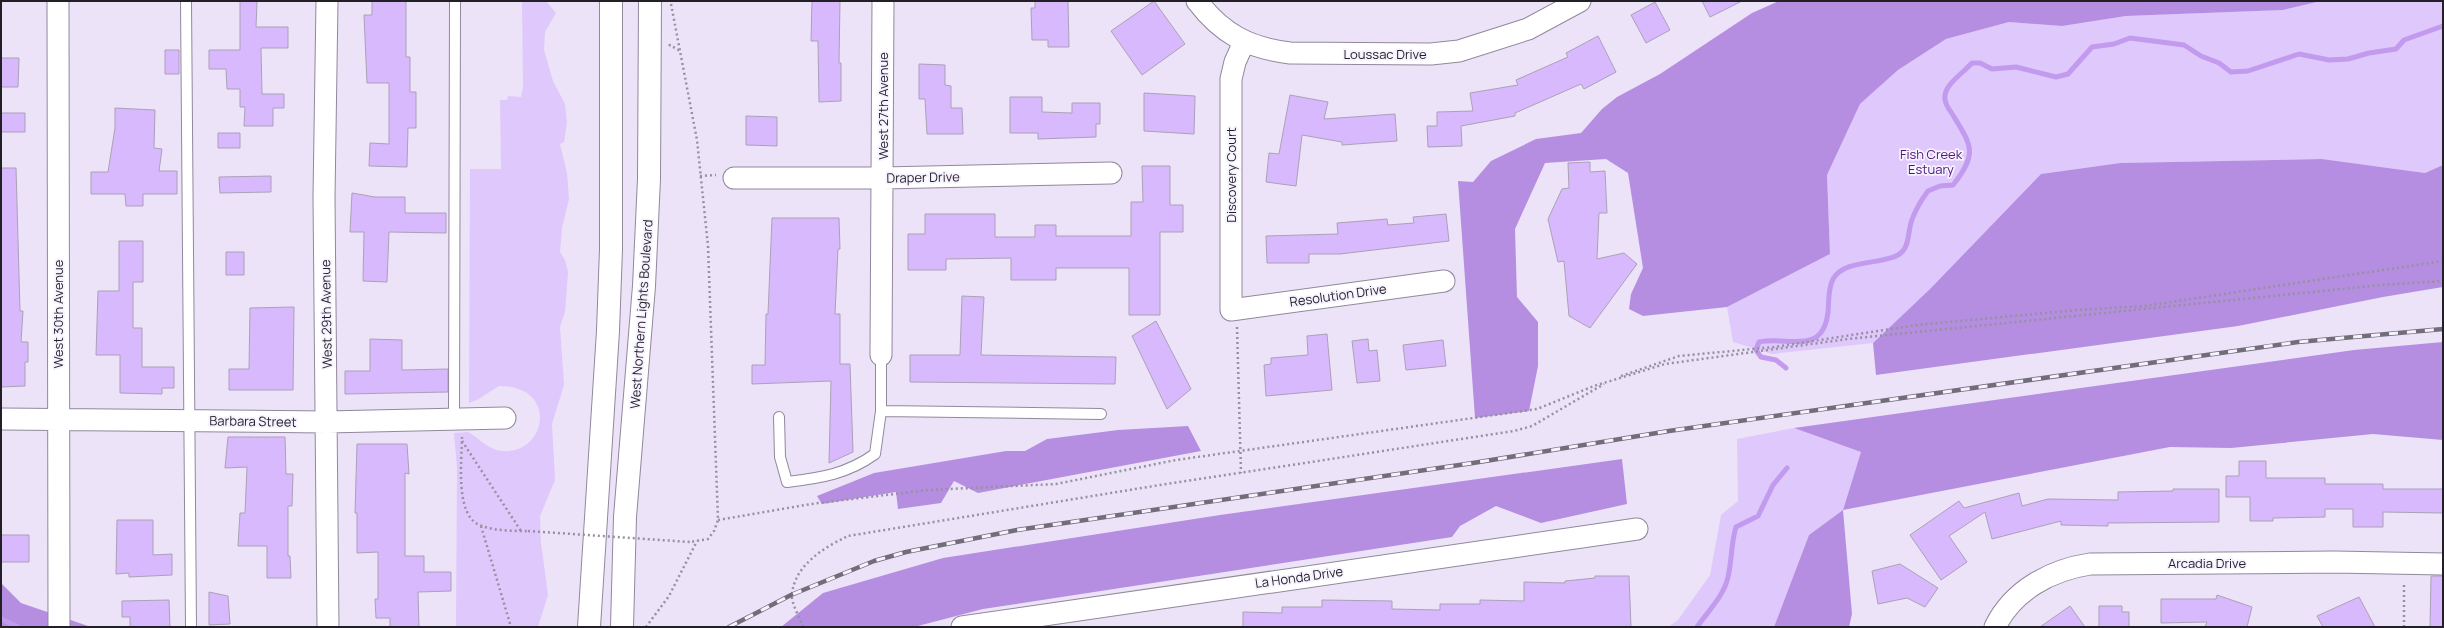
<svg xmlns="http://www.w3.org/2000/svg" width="2444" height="628" font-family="Manrope,sans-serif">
<rect width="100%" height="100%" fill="#ece3f8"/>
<path fill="#dfc8fb" d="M522,1H546L556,13L545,32L544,50L553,81L565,104L567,123L564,142L560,144L567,173L569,199L562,228L560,252L565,260L568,272L565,312L560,327L564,385L552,424L555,480L540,516L541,543L548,595L538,627H456L457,468L454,433L468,432C479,438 489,450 502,451C546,455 560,386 499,386L477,400L469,403L470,169H501L500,100H507L508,96L521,97L523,87Z
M2321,1H2443V165L2425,173L2322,159L2120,163L2041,174L1930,289L1873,343L1772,354L1733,342L1727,307L1830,254L1827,175L1860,104L1898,70L1946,39L2009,22L2062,26L2126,16L2283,10Z
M1794,428L1861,452L1843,510L1809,535L1774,627H1668L1678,620L1710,575L1721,515L1738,501L1737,439Z"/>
<path fill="#b68ee1" d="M1779,1H2321L2283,10L2126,16L2062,26L2009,22L1946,39L1898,70L1860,104L1827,175L1830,254L1727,307L1643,316L1629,309L1631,294L1643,268L1628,173L1606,159L1545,163L1515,229L1517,297L1538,322V366L1529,411L1475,418L1458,181L1473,182L1491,161L1536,139L1581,133L1602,109L1617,97L1660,74L1752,13Z
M2322,159L2425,173L2443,165V287L2383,297L2238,326L1876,375L1873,343L1930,289L2041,174L2120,163Z
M2443,342V440L2373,434L2231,448L2170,447L1843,510L1852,614L1849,627H1774L1809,535L1843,510L1861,452L1794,428L2354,350Z
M1188,426L1201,451L978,493L954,481L941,503L898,509L896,492L822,504L817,496L874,473L1006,451H1025L1047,439L1118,430Z
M1622,459L1627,504L1541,523L1496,506L1460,526L1452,537L983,609L914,627H781L823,593L943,558L1220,515Z
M1,583L21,603L91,627H1Z"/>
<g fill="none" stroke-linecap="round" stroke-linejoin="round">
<path stroke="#c29aee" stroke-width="5" d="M1786,368L1776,360L1761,357L1756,350L1759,342C1789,336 1823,356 1828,312C1829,301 1828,288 1833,279C1845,259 1880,265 1898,255C1911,248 1907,229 1913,217C1917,207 1922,199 1928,191L1940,186L1953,185C1979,152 1971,145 1951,112C1947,107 1944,102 1945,95C1947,83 1964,72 1972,63H1980L1992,69L2016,67L2056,77L2068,74L2092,47L2114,44L2130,38L2184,45L2201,56L2219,63L2231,72L2248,71L2299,54L2329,60L2348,59L2369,53L2396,49L2404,40L2443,26
M1,619L18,627
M1697,627C1708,611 1724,596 1728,577C1732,560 1731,543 1736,527L1758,516L1773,485L1787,468"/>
</g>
<path fill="#d9b9fe" stroke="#aaa1b6" d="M240,1H257L256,27H288V48H261L262,94H284V108H273V126H244L245,107H240V89H227L226,69H209V50H240Z
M372,1H406V57H410V92H416V128H408L407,167L369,166L370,143L389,144V83H367L364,15H372Z
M812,1H840L839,63H841V101L819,102L818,41H811Z
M1035,1H1068L1069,47H1048V40H1032L1031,8H1035Z
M1154,1L1185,44L1142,75L1111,31Z
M1702,1H1742L1710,17Z
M1655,2L1670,30L1646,43L1631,15Z
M1598,36L1616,72L1584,89L1581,84L1515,113V116L1461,126L1462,146L1428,147L1427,126H1437V112L1473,111L1470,93L1518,85L1516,80L1568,57L1566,53Z
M165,50H179V74H165Z
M1,58H19L18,87H1Z
M919,64L945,65V85L951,86V108H962L963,134H927L925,99H919Z
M1144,93L1195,96L1194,134L1144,131Z
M1290,95L1328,102L1324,119L1395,114L1397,141L1342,145V142L1302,135L1296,186L1266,182L1269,153L1279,154Z
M1010,97H1042V112L1072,113V103H1100V124H1096V137L1038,139V133H1010Z
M115,108L155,110L154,148L162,149L159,171H177V194H143V206H126L125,194H91V172H108L115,128Z
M1,113H25V132H1Z
M746,116L777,117V146L746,145Z
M218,133H240V148H218Z
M1590,162V172L1605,171L1607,213H1599L1597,259L1624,253L1637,264L1590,328L1569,316L1564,261L1558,262L1548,219L1562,189L1569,188L1568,163Z
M1142,166H1170V205H1183V232H1160V315H1129V268H1056V280H1011V258L946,259V270H908V234H925V214H995V237H1035V225H1056V236H1131V202H1143Z
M1,168H16L20,311H23L21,342H28V362H25V386L1,387Z
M271,176V192L220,193L219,177Z
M352,193L375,197H405V213H446V233L389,232L387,282L363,281L364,232H350Z
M1446,214L1449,241L1340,254H1309V263H1267L1266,236L1338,234L1337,223L1387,219L1388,225L1414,223L1413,217Z
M772,218H839L840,249H838L835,314H840V364H850L853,452L829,463L831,381L752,384V365H765L766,314H768Z
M119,241H143V282H133V328H142V367H174V388H162V394L120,393V355H96L98,291H119Z
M226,252H244V275H226Z
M962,296L984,297L981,355L1116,357L1115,384L910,382V355H960Z
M294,307L293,390H229V369H249L250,308Z
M1156,321L1191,389L1167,409L1132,336Z
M1327,334L1332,390L1266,396L1264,365L1271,364V358L1308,355L1307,336Z
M370,339L402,340V370L448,369V392L345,394V371H370Z
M1368,339L1369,351L1377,350L1380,381L1357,383L1352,341Z
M1443,340L1446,366L1406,370L1403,345Z
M228,437H285L286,474H293L292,506H288V556H290L291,578H267V546H238L240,513H245L247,467L225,468Z
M357,444H407L409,474L405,473V556H424V572H451V591L418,592L419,627H390V618H376L375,599H378V552L357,553V513H355Z
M2239,461H2266V478H2325V484H2383V489H2443V513L2383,512V527H2353V509H2325V517L2273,518V521H2250V497H2226V476H2239Z
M2173,489H2219V522L2108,523V526L2061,525V521L1992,539L1985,512L1949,536L1967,562L1941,580L1910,535L1959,501L1964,508L2019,493L2022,506L2048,499L2118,500V492L2173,491Z
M117,520H153V555L172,554V575L129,577V573L116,574Z
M1,535H29V562H1Z
M1900,564L1938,588L1925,607L1907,598L1878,604L1872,571Z
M1595,576H1629L1631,627H1243V612L1282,613V607H1322V600L1392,601V609L1440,610V604H1480V600L1524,601V582L1565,583V581L1595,578Z
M2431,576H2443V627H2430Z
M209,592L228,596L230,624L209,625Z
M2217,595L2252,607L2247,627H2205L2207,622L2161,623V599H2216Z
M2359,597L2375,627H2323L2317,616Z
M169,600L170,627H130V617H122V601Z
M2070,606L2085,627H2040Z
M2099,606H2122V612H2129V627H2099Z"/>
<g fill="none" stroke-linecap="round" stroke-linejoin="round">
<g stroke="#91889c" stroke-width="12">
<path id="lane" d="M186,1L191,627
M881,411L1101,414
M779,417L780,457L787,482C821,478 847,474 875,454L881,411V355
M454,419L455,1"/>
</g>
<g stroke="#91889c" stroke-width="23">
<path id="street" d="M58,1L59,627
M327,1L324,197L328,627
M1197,1C1222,34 1249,48 1290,53L1431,54L1459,51L1528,29L1580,1
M1244,42L1235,62L1231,79V310L1444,281
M734,178H883L1111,173
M881,355L883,1
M1,419L327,422L505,418
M962,627L1637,529
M1995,627C2013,590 2051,570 2090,564L2334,562L2443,564"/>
</g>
<g stroke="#91889c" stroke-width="24">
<path id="secondary" d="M589,627L608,331L611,249V1
M622,627L625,517L644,286L649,179L650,1"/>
</g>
<path stroke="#9790a0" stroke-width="2.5" stroke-dasharray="2 3" stroke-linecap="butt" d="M671,4L697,140L708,246L718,520L714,531L708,539L690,542
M669,46L670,45L680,51
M700,176L716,175
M1237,327L1241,473
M1621,376L1679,356L1774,347L1917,325L2077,310L2144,306L2443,261
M462,437C462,460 454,518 482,526C496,531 514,531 528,531
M462,441L521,531
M718,520L811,504L928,490L1056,484L1176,460L1537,409L1594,386L1665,364L1848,339L2381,285L2443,281
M481,526L511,627
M646,627L669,596L697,541
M803,627C800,618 791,603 792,595C794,565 825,547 848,536L1160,485L1514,431L1532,426L1604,384
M2404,627V582"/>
<use href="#lane" stroke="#fff" stroke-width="10"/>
<use href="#street" stroke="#fff" stroke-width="21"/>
<use href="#secondary" stroke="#fff" stroke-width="22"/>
<g stroke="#726d79" stroke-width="4.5">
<path id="rail" d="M729,627L791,595L874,561L906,552L1017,530L1473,463L1669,431L2298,342L2443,329"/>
</g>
<use href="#rail" stroke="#f7f2ff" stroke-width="3" stroke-dasharray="9" stroke-linecap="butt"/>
<path stroke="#9790a0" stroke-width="2.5" stroke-dasharray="2 3" stroke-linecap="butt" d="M528,531L690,542"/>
</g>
<g text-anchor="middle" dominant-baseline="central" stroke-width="3.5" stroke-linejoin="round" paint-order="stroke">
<g font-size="13" fill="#221f26" stroke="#f7f2ff">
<text x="1385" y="54">Loussac Drive</text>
<text transform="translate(883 106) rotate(-90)">West 27th Avenue</text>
<text transform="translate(1231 175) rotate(-90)">Discovery Court</text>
<text transform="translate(923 177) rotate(-1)">Draper Drive</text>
<text transform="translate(1338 295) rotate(-8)">Resolution Drive</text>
<text transform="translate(58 314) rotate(-90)">West 30th Avenue</text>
<text transform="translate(326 314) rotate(-91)">West 29th Avenue</text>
<text transform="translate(641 314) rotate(-86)">West Northern Lights Boulevard</text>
<text transform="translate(253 421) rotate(1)">Barbara Street</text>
<text x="2207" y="563">Arcadia Drive</text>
<text transform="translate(1299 577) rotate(-8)">La Honda Drive</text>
</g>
<g font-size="13" fill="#4d1577" stroke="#f7f2ff">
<text x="1931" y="154">Fish Creek<tspan x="1931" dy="15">Estuary</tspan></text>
</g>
</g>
<rect width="2444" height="628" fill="none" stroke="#221f26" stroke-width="4"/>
</svg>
